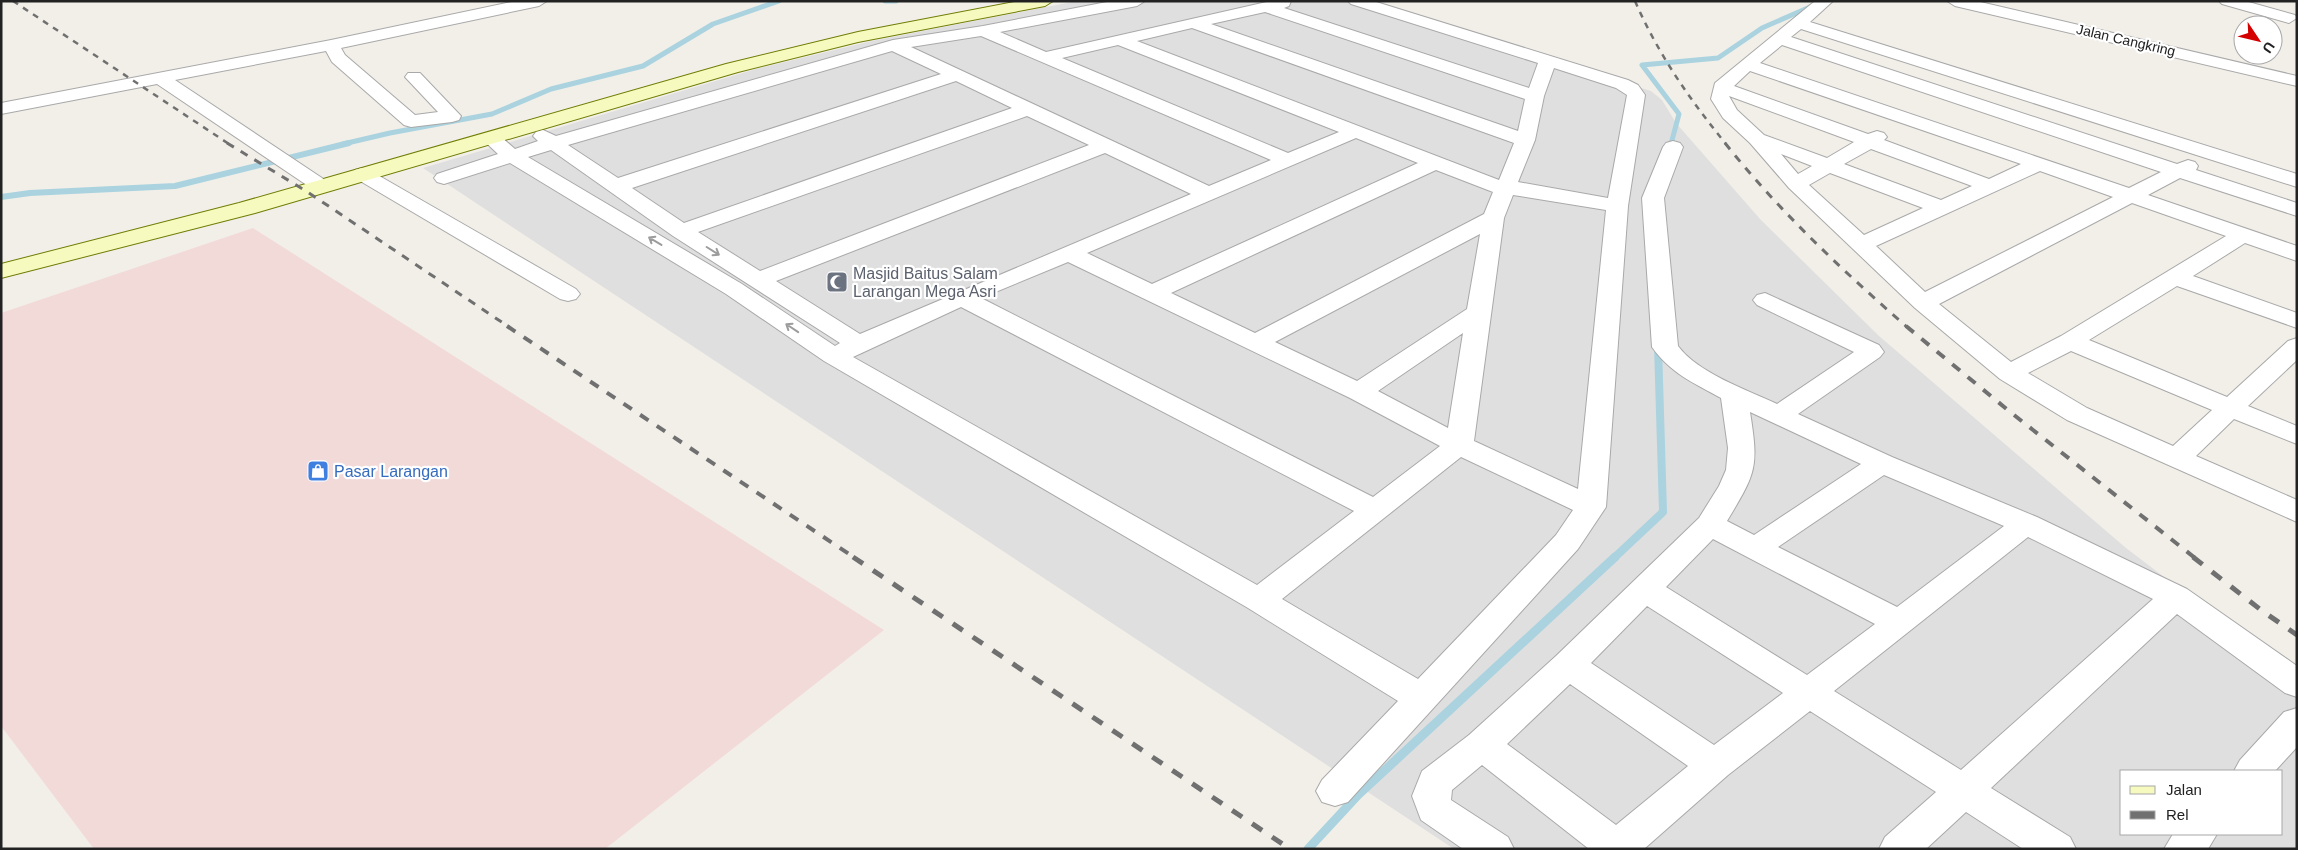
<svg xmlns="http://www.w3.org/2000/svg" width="2298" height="850" font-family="Helvetica,sans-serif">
<rect width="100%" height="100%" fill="#f2efe9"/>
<path fill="#e0dfdf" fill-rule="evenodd" d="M1077,1H1356L1651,91L1662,100L1676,123L1760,219L1879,336L2126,548L2297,678V849H1454L423,168L756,69L872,41ZM2122,771H2282V834H2122Z"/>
<path fill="#f2dad9" d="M253,228L884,630L605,849H94L1,726V313Z"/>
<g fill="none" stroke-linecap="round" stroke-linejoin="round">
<path stroke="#aad3df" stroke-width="5" d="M885,1H896
M343,144L390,133L492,114L551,89L643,66L713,24L779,1
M1671,144L1679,114L1642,65L1718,58L1762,28L1810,7"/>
<path stroke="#aad3df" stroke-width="6" d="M1669,150L1671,143
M1,197L30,193L175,186L349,143"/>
<path stroke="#aad3df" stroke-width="8" d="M1614,558L1663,512L1658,346"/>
<path stroke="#aad3df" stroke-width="9" d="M1308,849L1358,795L1615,557"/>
<g stroke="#a9a9a9" stroke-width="2">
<path id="minor" d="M516,1H547L539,6L341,48L345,55L415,115L438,112L405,77L408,73H420L461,116L459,120L452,122L411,127L404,125L332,62L326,51L175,80L328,182L331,186L328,190L321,192L314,190L157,84L1,114V103L331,40Z
M1112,1H1145L1137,6L1000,32L1046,52L1271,1H1291L1289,6L1284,8L1529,88L1538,63L1351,4L1348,1H1373L1628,80L1638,85L1645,95L1628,206L1606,507L1578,549L1348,802L1335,806L1322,802L1316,791L1322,780L1398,701L1248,608L824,361L726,294L510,163L444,184L437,182L434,178L437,174L498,154L482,139L485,135H499L515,149L538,141L533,136L536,132L543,130L556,136L893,40L983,26ZM1265,12L1525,99L1518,131L1211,24ZM1192,28L1514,143L1499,180L1137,41ZM981,36L1271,160L1209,186L911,47ZM1118,45L1339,132L1288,153L1062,58ZM892,51L941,74L618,178L568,145ZM1554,68L1616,88L1627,95L1608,198L1518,182L1535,140L1544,96ZM956,81L1012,108L684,223L632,188ZM1027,116L1089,145L760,271L698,232ZM1356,138L1418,163L1152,284L1087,253ZM551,150L673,236L840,343L835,346L742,284L528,157ZM1105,153L1191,194L860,334L776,281ZM1436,170L1493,192L1484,214L1255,333L1171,293ZM1513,195L1606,210L1578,489L1474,441L1504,218ZM1480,234L1467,309L1357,381L1275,342ZM1068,262L1350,398L1440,446L1373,497L981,298ZM961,307L1354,511L1257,585L853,357ZM1463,333L1448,428L1378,391ZM1461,457L1573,510L1556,535L1418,679L1282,599Z
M1815,1H1833L1810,22L2297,174V187L1801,29L1791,37L2177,164L2188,160L2195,162L2198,166L2196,170L2297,203V216L2180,178L2148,195L2297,246V261L2245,243L2193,276L2297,313V328L2177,286L2089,340L2227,397L2288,341L2297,338V360L2248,406L2297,426V444L2234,419L2196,456L2297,500V522L2067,420L2000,379L1915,308L1789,188L1750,143L1723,118L1711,99L1715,83ZM1782,45L2161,172L2129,188L1760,63ZM1750,71L2021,164L1989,179L1884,140L1887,137L1884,133L1877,131L1868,134L1734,86ZM1729,96L1854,142L1827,158L1764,135L1737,110ZM1871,149L1972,186L1941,200L1844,164ZM1781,154L1812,166L1798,174ZM2040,171L2113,197L1925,292L1876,246ZM1830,173L1923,208L1864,235L1809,185ZM2132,203L2226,236L2061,336L2011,362L1939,304ZM2071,351L2212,410L2173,446L2087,408L2028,373Z
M1947,1H1976L2297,76V86L1955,6Z
M2219,1H2245L2295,15L2297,18L2289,23L2222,4Z
M1673,141L1680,143L1683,147L1664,198L1678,346C1698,373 1747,390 1777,404L1854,352L1757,305L1753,300L1757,295L1765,293L1879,345L1884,352L1880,357L1798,414L1892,457L2037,517L2187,589L2297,666V697L2285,693L2177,614L1991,788L2070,837L2076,849H2023L1966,812L1926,849H1879L1885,837L1936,792L1810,711L1728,775L1644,849H1589L1482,765L1452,790L1451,800L1508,837L1514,849H1463L1421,820L1412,796L1422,771L1469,735L1556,656L1699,518L1719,486L1726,470L1728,448L1721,398C1694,383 1670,373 1652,347L1642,198L1663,147L1666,143ZM1750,412L1861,464L1754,535L1727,521C1756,473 1759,468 1750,412ZM1884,475L2004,526L1897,607L1778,547ZM2028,537L2153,599L1961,770L1834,691ZM1713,539L1875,624L1807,675L1666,587ZM1647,606L1783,693L1714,745L1591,663ZM1570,684L1688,766L1616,825L1507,744Z
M362,168L369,170L576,289L580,294L576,299L568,301L560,299L355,178L352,174L355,170Z
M2297,708V747L2275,771H2234L2240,760L2284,712Z
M2173,834H2217L2208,849H2164Z"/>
</g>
<g stroke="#707d05" stroke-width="2">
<path id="secondary" d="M1019,1H1053L1045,6L858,42L738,72L255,213L1,278V264L239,203L726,64L858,32Z"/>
</g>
<use href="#minor" fill="#fff" fill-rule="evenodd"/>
<use href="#secondary" fill="#f7fabf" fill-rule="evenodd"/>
<path stroke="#707070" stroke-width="2.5" stroke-dasharray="6 6" stroke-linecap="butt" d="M13,1L229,144
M1635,1C1658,54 1690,100 1726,144"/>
<path stroke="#707070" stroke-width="3" stroke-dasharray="8 8" stroke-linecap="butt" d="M227,143L306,191L509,327
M1725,143C1779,211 1842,270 1907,327"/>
<path stroke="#707070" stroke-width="4" stroke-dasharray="10 10" stroke-linecap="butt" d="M507,326L855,558
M1906,326L2009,411L2195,558"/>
<path stroke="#707070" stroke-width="5" stroke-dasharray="12 12" stroke-linecap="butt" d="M853,557L1290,849
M2193,557L2261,610L2297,635"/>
</g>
<defs><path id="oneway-shaft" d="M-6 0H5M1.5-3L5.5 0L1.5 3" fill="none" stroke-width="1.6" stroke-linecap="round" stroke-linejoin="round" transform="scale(1.25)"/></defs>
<g stroke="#9c9c9c">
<use href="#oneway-shaft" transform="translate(655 241) rotate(-149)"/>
<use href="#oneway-shaft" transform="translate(713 251) rotate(32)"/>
<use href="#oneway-shaft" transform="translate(792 328) rotate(-146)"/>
</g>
<defs>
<g id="mosque-square" transform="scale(1.125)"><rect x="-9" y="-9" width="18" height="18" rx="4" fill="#6b7280" stroke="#fff"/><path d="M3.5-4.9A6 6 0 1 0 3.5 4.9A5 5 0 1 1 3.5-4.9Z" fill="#fff"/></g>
<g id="shop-square" transform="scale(1.125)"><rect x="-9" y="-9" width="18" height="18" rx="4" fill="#3f7fe0" stroke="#fff"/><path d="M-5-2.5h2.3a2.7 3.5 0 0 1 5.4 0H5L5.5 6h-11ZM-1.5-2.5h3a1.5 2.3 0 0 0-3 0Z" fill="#fff"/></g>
</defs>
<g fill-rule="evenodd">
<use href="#mosque-square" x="837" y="282"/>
<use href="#shop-square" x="318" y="471"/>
</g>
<g text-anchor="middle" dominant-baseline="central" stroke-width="4.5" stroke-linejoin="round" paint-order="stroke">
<g font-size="14" fill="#222" stroke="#fff">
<text transform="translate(2126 40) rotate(13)">Jalan Cangkring</text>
</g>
<g font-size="16" fill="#5b616d" stroke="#fff" text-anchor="start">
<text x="853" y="273">Masjid Baitus Salam<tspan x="853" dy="18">Larangan Mega Asri</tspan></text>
</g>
<g font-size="16" fill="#366cbe" stroke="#fff" text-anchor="start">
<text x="334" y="471">Pasar Larangan</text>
</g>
</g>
<rect width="2298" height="850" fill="none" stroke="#222222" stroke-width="5"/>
<rect x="2120" y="770" width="162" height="65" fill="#ffffff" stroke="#a7a7a7"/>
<rect x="2130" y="786" width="25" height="8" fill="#f7fabf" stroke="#a7a7a7"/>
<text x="2166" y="795" font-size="15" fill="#222222">Jalan</text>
<rect x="2130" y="811" width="25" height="8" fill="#707070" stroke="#a7a7a7"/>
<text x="2166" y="820" font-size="15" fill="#222222">Rel</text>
<g transform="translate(2258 40) rotate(125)"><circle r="24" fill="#ffffff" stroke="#a7a7a7"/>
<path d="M0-4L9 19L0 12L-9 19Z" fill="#d40000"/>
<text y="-8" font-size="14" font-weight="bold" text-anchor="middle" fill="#222222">U</text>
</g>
</svg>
